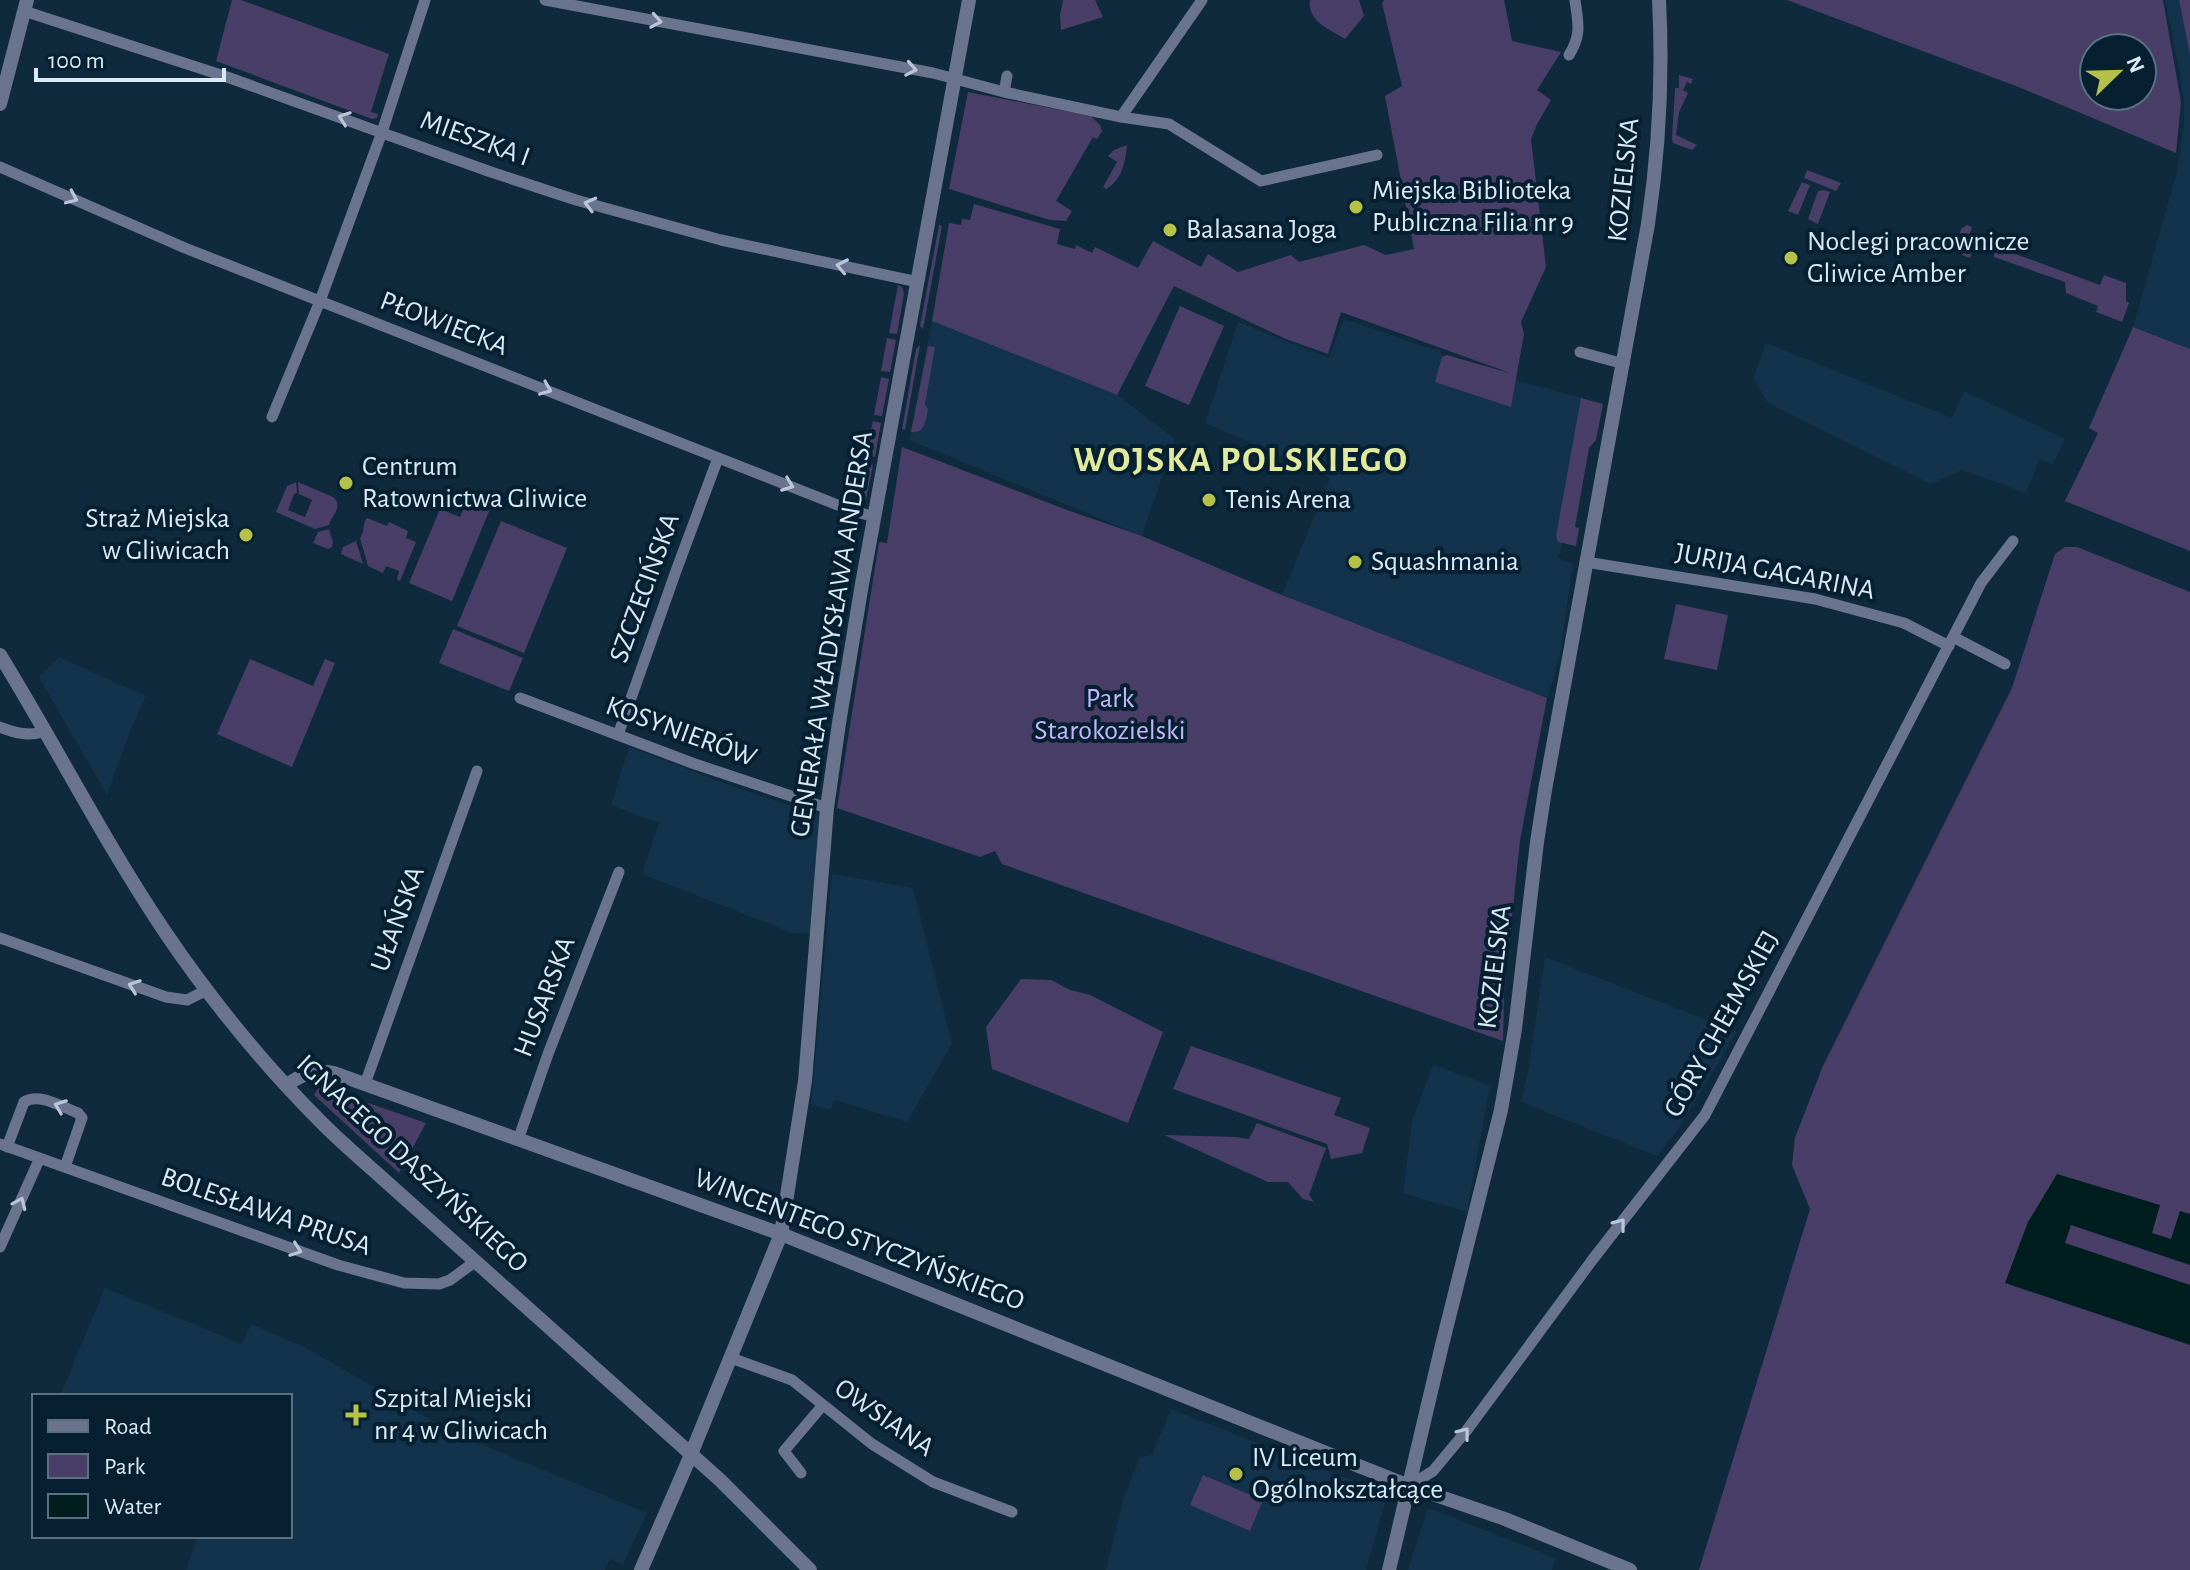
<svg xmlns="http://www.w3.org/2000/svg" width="2190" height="1570" font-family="'Alegreya Sans',sans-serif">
<rect width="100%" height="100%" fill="#102a3d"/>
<path fill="#12334b" d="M2165,0H2190V349L2133,327L2177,172L2184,125V102L2180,74Z
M1344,319L1425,347L1440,350L1443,356L1447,355L1519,381L1603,404L1596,440L1589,448L1558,558L1573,564L1560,654L1548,698L1282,595L1330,478L1205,423L1238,322L1329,358Z
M932,321L1117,395L1175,439L1142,536L909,440Z
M1766,343L1952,418L1964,391L2065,439L2053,464L2039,460L2026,493L1962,470L1931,484L1768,403L1753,378Z
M59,657L146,696L131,729L107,795L39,677Z
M629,747L737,788L821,816L811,934L790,932L642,874L659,823L611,805Z
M832,874L913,888L952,1044L907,1122L835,1100L830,1110L811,1104Z
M1545,957L1737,1032L1677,1131L1657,1156L1521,1102L1528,1072Z
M1433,1065L1490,1085L1467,1212L1403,1193L1412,1121Z
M105,1288L242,1344L251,1324L306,1348L454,1433L647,1513L623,1564L610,1559L605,1570H186L198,1536H290V1396H60Z
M1171,1409L1383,1492L1386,1500L1366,1570H1106L1124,1497L1140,1457L1152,1455Z
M1428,1508L1556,1558L1552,1570H1408Z"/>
<path fill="#483e67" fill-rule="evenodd" d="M232,0H241L389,54L371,112L378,114L377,118L372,119L216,61Z
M1063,0H1095L1103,17L1061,30L1060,15Z
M1310,0H1359L1364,16L1345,39C1329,29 1307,21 1310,0Z
M1384,0H1504L1512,41L1561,52L1537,90L1551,100L1537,124L1531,139L1546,267L1521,322L1524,334L1511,407L1435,382L1442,357L1447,355L1513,374L1341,312L1328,354L1286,339L1174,286L1117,395L932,321L949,223L961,225L962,219L970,220L974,204L1060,229L1057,244L1075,249L1076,245L1092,253L1095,247L1138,268L1153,241L1201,267L1208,254L1238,272L1291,255L1299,262L1364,245L1386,255L1414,249L1385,96L1402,86L1382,3Z
M1787,0H2163L2181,102L2176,153L2021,88ZM2142,48V96H2094V48Z
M2179,0H2190V55Z
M1679,75L1693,79L1691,84L1687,82L1683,90L1688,93L1679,112L1676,135L1697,145L1692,150L1673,143L1672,139L1675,88H1679Z
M968,92L1091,116L1100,125L1102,131L1097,139L1093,137L1056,201L1072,211L1066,221L1050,220L949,189Z
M1127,145C1125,163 1122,180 1106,189L1103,187L1117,162L1108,156L1114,150Z
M1807,170L1841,183L1836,191L1804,178Z
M1802,182L1810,185L1798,215L1788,211Z
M1824,190L1830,192L1818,224L1808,219L1818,191Z
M939,225L942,226L923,329L920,326Z
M1967,225L1972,227L1969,237L2100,285L2104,275L2126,283V301L2129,303L2122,322L2096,312L2098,306L2066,293L2065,282L1994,257V250L1975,244L1970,258L1962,255L1967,238L1960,234L1961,229Z
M898,285L902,287L904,293L897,334L889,333Z
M1180,306L1224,326L1189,405L1145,386Z
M2133,327L2190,349V551L2065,501L2098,433L2089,428Z
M887,338L896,340L890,372L881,371Z
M920,345L905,430L902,429L916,349Z
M928,346L935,347L925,405L928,409C926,420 925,434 911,432Z
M881,377L889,379L882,416L874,415Z
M1581,398L1603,404L1596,440L1589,448L1575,527L1579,528L1576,546L1558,542L1556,536Z
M873,421L881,423L875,457L866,455Z
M902,447L1070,511L1142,536L1282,595L1547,698L1520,840L1504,994L1503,1041L1002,864L995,851L980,857L837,808L879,542L887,543Z
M865,463L873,465L866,499L864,503L856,504Z
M296,482L297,493L294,494L288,510L305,517L312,500L299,494L298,482L333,497C344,507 332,514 329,525L315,529L276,512L287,486Z
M467,500L490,509L452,601L409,583L440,509L460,517Z
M367,518L387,526L389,522L408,531L406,538L416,542L400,581L397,579L399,571L386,566L383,573L368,566L360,538C365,532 362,523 367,518Z
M501,521L567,548L524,653L457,626Z
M329,529L333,542L332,547L328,549L313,543L318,532Z
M356,541L363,564L341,554L343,547Z
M2065,547H2077L2190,592V1570H1699L1810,1209L1792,1165L1795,1138L1822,1068L2012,688L2055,554Z
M1676,604L1728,615L1717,670L1664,659Z
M453,629L523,658L509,691L439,663Z
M250,659L313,686L325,659L335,663L292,767L217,734Z
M1021,979L1051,980L1070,990L1090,995L1163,1032L1128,1123L992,1069L986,1027Z
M1191,1046L1341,1098L1334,1115L1370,1128L1362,1153L1331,1159L1327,1144L1173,1089Z
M319,1086L426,1123L399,1173L314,1095Z
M1257,1123L1326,1148L1309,1195L1314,1202L1303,1199L1288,1182H1268L1164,1135L1236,1137L1249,1139Z
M1203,1475L1263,1500L1250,1531L1190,1505Z"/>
<path fill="#001e1d" d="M2057,1174L2160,1205L2152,1233L2171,1239L2180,1211L2190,1214V1265L2071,1225L2065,1243L2190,1285V1345L2005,1283L2028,1222Z"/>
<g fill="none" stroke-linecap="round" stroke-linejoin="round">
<path stroke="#6a748e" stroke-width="11" d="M545,0L933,73L1004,92L1121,117L1169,124L1261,181L1377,155
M24,11L227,77L488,171L576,200L721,240L918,282
M1569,55C1582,34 1578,23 1575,0
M1004,92L1007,76
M1121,117L1202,0
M0,167L185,248L853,511L875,517
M1580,352L1624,364
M272,417L320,301L382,132L425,0
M1586,562L1815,599L1904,623L1949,646
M1953,637L2005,664
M520,698L692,763L827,808
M0,727C15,733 30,737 45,731
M618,735L676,571L718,458
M0,938L166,997L187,1000L207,990
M365,1084L477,771
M518,1140L548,1054L619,872
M0,1144L338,1265L404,1283L439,1284L450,1280L476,1261
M7,1147L24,1102C40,1092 61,1107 78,1113L82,1118L65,1167
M0,1247L39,1160
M731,1358L792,1380L872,1444L933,1482L1012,1512
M801,1473L784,1451L823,1405
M1409,1486L1433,1471L1467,1430L1593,1259L1705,1115L1981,583L2013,541"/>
<path stroke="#6a748e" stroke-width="14" d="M0,104L27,0
M0,655C56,746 105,843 165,932C211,1000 265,1066 323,1124C342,1143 362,1160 381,1177L720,1480L810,1570
M287,1085C302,1074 315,1069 334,1073L781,1234L1261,1427L1409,1486L1505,1519L1630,1570
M641,1570L687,1464L781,1234L805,1081L827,808L839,723L862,584L969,0
M1389,1570L1442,1345L1501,1110L1515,1029L1537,842L1545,790L1648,224C1659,150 1663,74 1659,0"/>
</g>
<defs><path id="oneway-chevron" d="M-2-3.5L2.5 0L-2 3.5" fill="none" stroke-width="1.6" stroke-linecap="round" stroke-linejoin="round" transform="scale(2)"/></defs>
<g stroke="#b8c6d7">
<use href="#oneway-chevron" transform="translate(656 21) rotate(10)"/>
<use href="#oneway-chevron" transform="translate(911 69) rotate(11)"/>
<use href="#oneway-chevron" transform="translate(344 118) rotate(-160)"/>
<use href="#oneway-chevron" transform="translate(72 198) rotate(24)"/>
<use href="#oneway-chevron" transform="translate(590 204) rotate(-165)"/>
<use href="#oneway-chevron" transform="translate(842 266) rotate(-168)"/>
<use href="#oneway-chevron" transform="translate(546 389) rotate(22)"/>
<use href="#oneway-chevron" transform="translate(788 485) rotate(21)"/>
<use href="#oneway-chevron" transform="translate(134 986) rotate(-160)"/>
<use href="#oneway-chevron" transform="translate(60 1106) rotate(-159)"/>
<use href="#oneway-chevron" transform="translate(20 1203) rotate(-66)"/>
<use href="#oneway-chevron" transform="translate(1620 1224) rotate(-52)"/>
<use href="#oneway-chevron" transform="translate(296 1250) rotate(20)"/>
<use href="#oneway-chevron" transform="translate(1464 1433) rotate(-52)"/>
</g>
<g fill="#b6c148" stroke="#062032" stroke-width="3">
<circle cx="1356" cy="207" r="8"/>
<circle cx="1170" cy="230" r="8"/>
<circle cx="1791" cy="258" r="8"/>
<circle cx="346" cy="483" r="8"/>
<circle cx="1209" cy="500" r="8"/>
<circle cx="246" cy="535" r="8"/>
<circle cx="1355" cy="562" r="8"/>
<path d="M352 1403h8v8h8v8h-8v8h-8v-8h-8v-8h8z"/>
<circle cx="1236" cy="1474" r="8"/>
</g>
<g text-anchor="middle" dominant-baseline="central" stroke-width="8" stroke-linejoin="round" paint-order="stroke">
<g font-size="28" fill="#dae9f6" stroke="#062032">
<text transform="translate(475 139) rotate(20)">MIESZKA I</text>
<text transform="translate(1624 180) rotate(-84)">KOZIELSKA</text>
<text transform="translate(444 324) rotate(21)">PŁOWIECKA</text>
<text transform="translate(1775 572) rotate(11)">JURIJA GAGARINA</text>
<text transform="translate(645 588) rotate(-70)">SZCZECIŃSKA</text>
<text transform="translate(832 634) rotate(-81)">GENERAŁA WŁADYSŁAWA ANDERSA</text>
<text transform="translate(681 732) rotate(20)">KOSYNIERÓW</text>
<text transform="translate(398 919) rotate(-70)">UŁAŃSKA</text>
<text transform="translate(1495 967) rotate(-83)">KOZIELSKA</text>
<text transform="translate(545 997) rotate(-69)">HUSARSKA</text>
<text transform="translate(1722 1024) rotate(-61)">GÓRY CHEŁMSKIEJ</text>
<text transform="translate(412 1164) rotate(43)">IGNACEGO DASZYŃSKIEGO</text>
<text transform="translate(266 1212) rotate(19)">BOLESŁAWA PRUSA</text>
<text transform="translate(859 1240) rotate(21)">WINCENTEGO STYCZYŃSKIEGO</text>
<text transform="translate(884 1418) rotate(35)">OWSIANA</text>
</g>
<g font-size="28" fill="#dae9f6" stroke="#062032" text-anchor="start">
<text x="1372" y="191">Miejska Biblioteka<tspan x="1372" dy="32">Publiczna Filia nr 9</tspan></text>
<text x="1186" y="230">Balasana Joga</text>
<text x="1807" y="242">Noclegi pracownicze<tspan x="1807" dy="32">Gliwice Amber</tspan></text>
<text x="362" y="467">Centrum<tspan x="362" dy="32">Ratownictwa Gliwice</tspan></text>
<text x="1225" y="500">Tenis Arena</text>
<text x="230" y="519" text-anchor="end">Straż Miejska<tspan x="230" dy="32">w Gliwicach</tspan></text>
<text x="1371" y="562">Squashmania</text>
<text x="374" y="1399">Szpital Miejski<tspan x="374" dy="32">nr 4 w Gliwicach</tspan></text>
<text x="1252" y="1458">IV Liceum<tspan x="1252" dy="32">Ogólnokształcące</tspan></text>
</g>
<g font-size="28" fill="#c5b6fc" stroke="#062032">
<text x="1110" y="699">Park<tspan x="1110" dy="32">Starokozielski</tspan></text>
</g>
<g font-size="36" font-weight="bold" letter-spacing="2" fill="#e1ea9c" stroke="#062032">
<text x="1241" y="460">WOJSKA POLSKIEGO</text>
</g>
</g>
<rect x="32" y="1394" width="260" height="144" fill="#062032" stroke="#5b7080" stroke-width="2"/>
<rect x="48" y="1420" width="40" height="12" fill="#6a748e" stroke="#5b7080" stroke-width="2"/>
<text x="104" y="1434" font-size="24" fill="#dae9f6">Road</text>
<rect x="48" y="1454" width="40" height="24" fill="#483e67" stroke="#5b7080" stroke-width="2"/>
<text x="104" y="1474" font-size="24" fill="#dae9f6">Park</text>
<rect x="48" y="1494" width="40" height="24" fill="#001e1d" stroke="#5b7080" stroke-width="2"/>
<text x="104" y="1514" font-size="24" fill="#dae9f6">Water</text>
<g transform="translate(2118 72) rotate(67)"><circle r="38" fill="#062032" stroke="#5b7080" stroke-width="2"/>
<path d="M0-6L14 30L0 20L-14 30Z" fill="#b6c148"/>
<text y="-12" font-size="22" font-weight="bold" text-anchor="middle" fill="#dae9f6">N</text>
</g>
<path d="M36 68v12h188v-12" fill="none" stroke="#dae9f6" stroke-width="4"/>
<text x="48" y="68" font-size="24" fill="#dae9f6" stroke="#062032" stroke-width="6" paint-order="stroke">100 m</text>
</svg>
